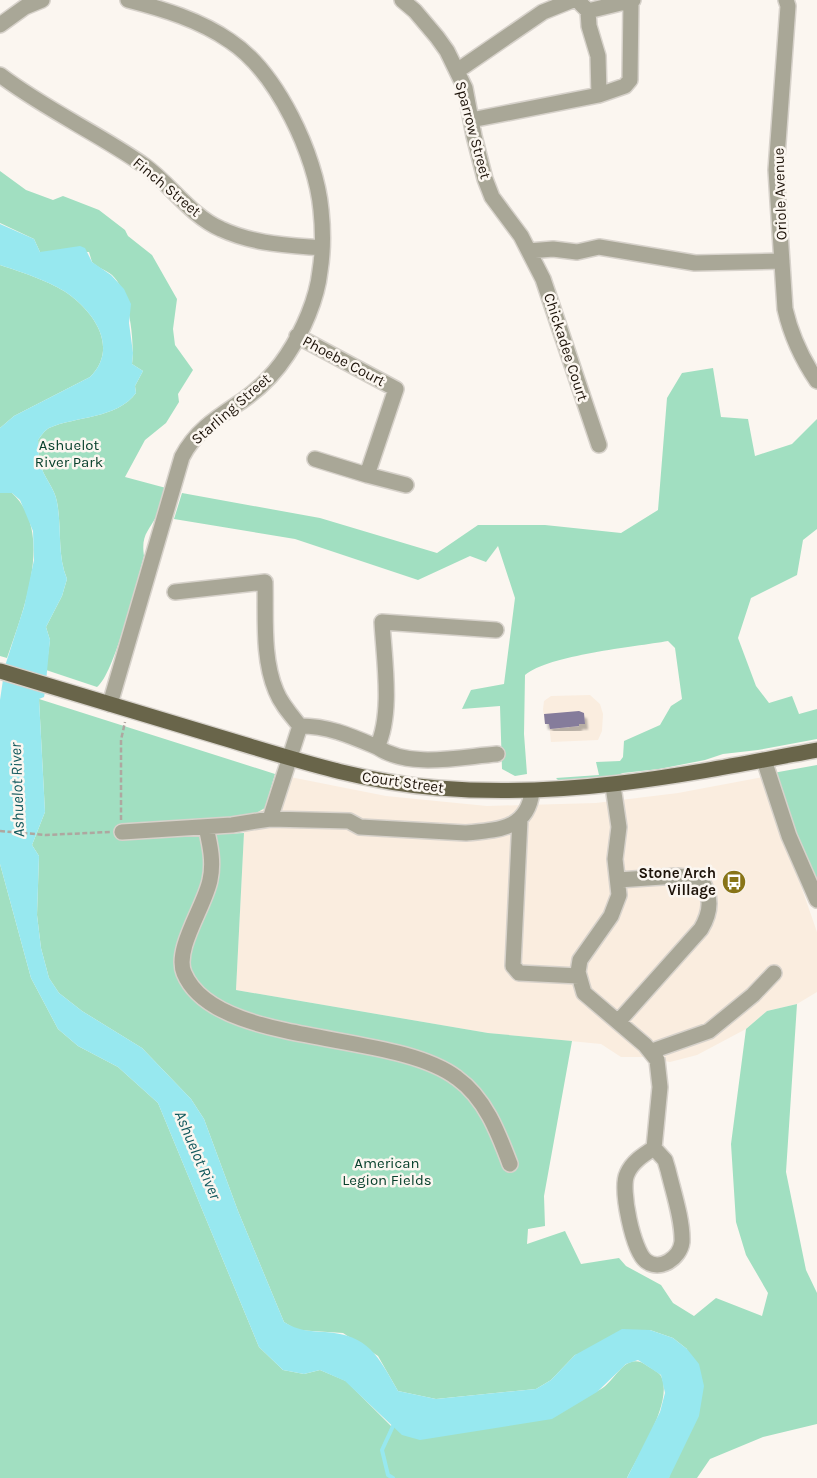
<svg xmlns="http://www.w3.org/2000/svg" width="817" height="1478" font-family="Karla,sans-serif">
<defs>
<filter id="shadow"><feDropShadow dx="3" dy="5.5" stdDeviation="1" flood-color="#0004"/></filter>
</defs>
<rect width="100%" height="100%" fill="#fbf6f0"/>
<path fill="#faeddf" d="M590,695L600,704L603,714L602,731L598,740L551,742L549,724H545L543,709L544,701L551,696Z
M275,774L386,796L487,806L596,803L678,793L763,777L817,932V992L797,1004L767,1011L746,1029L697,1055L670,1062L645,1057H621L601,1044L488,1033L236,990L244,833L251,816L265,808Z"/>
<path fill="#a1dfc1" d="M0,171L26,190L53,200L63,196L99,210L125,230L128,236L152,255L177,299L173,329L175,345L193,370L178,394L179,402L166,423L145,440L125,477L166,488C163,497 161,507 157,515C148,532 141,535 144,556C137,581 114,675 97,687L46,670L50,640L46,627L62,596L67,579C57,555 62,528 57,502C55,488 43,477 40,463C38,456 39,447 38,440C41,436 45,430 49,428C76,416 117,419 136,393L135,386L143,371L132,364C135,342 129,290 112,275C106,270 98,268 92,262L89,252H40L34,239L0,223Z
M0,265C19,271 48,281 64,291C93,310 120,347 90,377L14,416L0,428Z
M713,368L721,417L748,419L755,456L792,444L817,419V529L803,540L797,575L751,598L738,638L756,686L769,703L792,696L799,714L817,709V739L758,750L723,754L705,760L659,769L623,773L612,777L559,781L556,778L599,775L596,762L620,761L623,757L624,741L660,725L671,706L682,699L675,648L668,641C634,647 549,655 525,675L524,734L527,774L515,776L502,769L500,706L462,709L471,690L504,684L515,598L498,546L486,562L470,556L418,580L295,539L174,519L182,493L320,518L437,553L478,525H545L621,533L658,510L667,398L682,373Z
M0,493H12C55,533 23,611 7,658L0,656Z
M39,699L275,774L265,808L251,816L136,838L244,833L236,990L488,1033L572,1041L544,1196L545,1226L528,1229L527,1244L565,1231L581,1264L619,1258L626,1266L661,1285L673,1303L694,1316L716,1298L762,1316L768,1293L746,1255L736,1222L731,1144L746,1029L767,1011L797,1004L786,1172L806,1270L817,1293V1424L763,1437L710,1459L697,1478H669L687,1349L673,1338L650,1330L575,1355L551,1380L536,1389L436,1399L398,1391L378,1356L343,1333L297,1330L284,1322L238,1211L204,1119L191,1099L142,1048L82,1011L59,993L49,978L41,948L37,915L39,856L32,845L45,812Z
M817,765V884L797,840L773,773Z
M0,864L31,978L58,1029L78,1046L118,1067L158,1103L259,1347L283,1370L304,1374L320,1370L346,1381L391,1426C458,1414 527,1406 594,1392C615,1388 623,1346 649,1367C653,1369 659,1373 661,1376C674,1401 638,1455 627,1478H0Z"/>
<path fill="#97e8ef" d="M0,224L34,239L40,252L80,246L85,248L92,262L111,275L124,289L131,304L129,323L133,353L132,364L143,371L135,386L136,393C117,419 76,416 49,428C45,430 41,436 38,440C39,447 38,456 40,463C43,477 55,488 57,502C62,528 57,555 67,579L62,596L46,627L50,640L45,692L44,697L39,699L45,812L32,845L39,856L37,915L41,948L49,978L59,993L82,1011L142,1048L191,1099L204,1119L238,1211L284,1322C299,1331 308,1331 325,1332C369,1335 378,1356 398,1391L436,1399L536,1389L551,1380L575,1355L622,1329L650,1330L673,1338L687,1349L699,1364L704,1386L699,1416L669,1478H627L660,1412L665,1393L661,1375L638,1360L626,1364L597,1392L552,1419L420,1440L402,1435L345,1381L320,1370L304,1374L283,1370L259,1347L158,1103L118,1067L78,1046L58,1029L31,978L0,864V700L5,666L24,607L34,560L33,531L20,500L12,493H0V428L14,416L90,377C120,347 93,310 64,291C48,281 19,271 0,265Z"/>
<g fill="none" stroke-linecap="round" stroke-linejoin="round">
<path stroke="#97e8ef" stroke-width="4" d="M393,1478L388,1475L382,1450L394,1424"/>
</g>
<path fill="#857b9b" filter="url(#shadow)" d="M579,711L584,713L585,724H579V726L550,729L549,724H545L544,714Z"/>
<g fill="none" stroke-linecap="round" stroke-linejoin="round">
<g stroke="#d7d2cb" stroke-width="18">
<path id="minor" d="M402,0L415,11L437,37L447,51L465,88L474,136L485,179L492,197L521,236L543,279L599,445
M786,0L788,6L776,170L785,309C791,335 802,359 817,381
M581,4L588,11L633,0
M0,25L25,7L42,0
M457,71L543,12L573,0
M0,75C46,110 98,133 145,166C171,185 191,216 221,229C253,244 287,245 322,248
M599,95L625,86L630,80L631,1
M471,120L599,95L598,56L589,26L588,11
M529,251L553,249L577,252L599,247L695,263L782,261
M297,336L396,389L367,475L315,459
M367,475L406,485
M175,592L265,582C266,616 262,658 276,691C281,704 291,715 300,726C329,726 351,736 377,747C393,714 384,659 382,622L496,630
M110,704L182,457C196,430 218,417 242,401C259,389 276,372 287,355C303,331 317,299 320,271C323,252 323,229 321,210C316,155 277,72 230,41C200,20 163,9 128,0
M377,747C410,769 459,757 497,754
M764,760L789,836L817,900
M613,786L619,827L615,859L619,895L611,916L580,960L578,972L584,993L645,1045L657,1060L660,1087L654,1148L665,1160L668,1170C673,1191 683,1221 682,1242C680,1258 660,1272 646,1261C633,1251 620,1189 627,1174C632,1162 643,1155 654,1148
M270,819L300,726
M520,819L513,966L519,973L579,976
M206,827C210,845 214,862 210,880C205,906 174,949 184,973C215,1048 393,1029 457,1078C485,1098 498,1132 510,1164
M122,832L232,825L270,819L349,821L360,827L466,833C497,830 528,830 532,791
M618,1022L701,929C711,912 713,896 700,879L677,876L618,880
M652,1051L709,1031L753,995L774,973"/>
</g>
<g stroke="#d7d2cb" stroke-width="18">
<path id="major" d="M0,671C71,693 142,713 213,735C287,757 360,782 438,788C569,799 689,774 817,750"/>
</g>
<path stroke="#aea7a0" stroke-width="2.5" stroke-dasharray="5 2.5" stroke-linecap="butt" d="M121,820V740L125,722
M0,831L46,835L110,832"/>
<use href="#minor" stroke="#a9a797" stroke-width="15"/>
<use href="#major" stroke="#69654a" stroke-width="15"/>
</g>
<defs>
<g id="bus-disc" transform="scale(1.25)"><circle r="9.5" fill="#887417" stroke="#fbf6f0"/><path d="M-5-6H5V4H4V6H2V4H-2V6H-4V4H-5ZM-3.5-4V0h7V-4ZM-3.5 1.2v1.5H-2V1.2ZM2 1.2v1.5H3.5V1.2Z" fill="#fff"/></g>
</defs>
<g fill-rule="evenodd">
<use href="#bus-disc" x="734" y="882"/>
</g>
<g text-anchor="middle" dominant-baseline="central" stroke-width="5" stroke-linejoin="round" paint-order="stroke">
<g font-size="15" fill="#1d1309" stroke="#fbf6f0">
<text transform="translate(473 130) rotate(75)">Sparrow Street</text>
<text transform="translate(167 187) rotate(40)">Finch Street</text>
<text transform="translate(780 194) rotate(-92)">Oriole Avenue</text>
<text transform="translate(566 347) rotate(72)">Chickadee Court</text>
<text transform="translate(344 361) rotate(28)">Phoebe Court</text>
<text transform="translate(231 409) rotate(-41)">Starling Street</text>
<text transform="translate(403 782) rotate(8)">Court Street</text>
</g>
<g font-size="15" fill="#08402c" stroke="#fbf6f0">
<text x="69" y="445">Ashuelot<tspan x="69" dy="17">River Park</tspan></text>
<text x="387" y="1163">American<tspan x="387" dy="17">Legion Fields</tspan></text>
</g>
<g font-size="15" font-weight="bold" fill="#1d1309" stroke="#fbf6f0" text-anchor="end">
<text x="716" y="873">Stone Arch<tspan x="716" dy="17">Village</tspan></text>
</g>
<g font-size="16" font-style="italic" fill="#12595d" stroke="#fbf6f0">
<text transform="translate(17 790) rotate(-92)">Ashuelot River</text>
<text transform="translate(198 1155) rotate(67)">Ashuelot River</text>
</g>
</g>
</svg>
